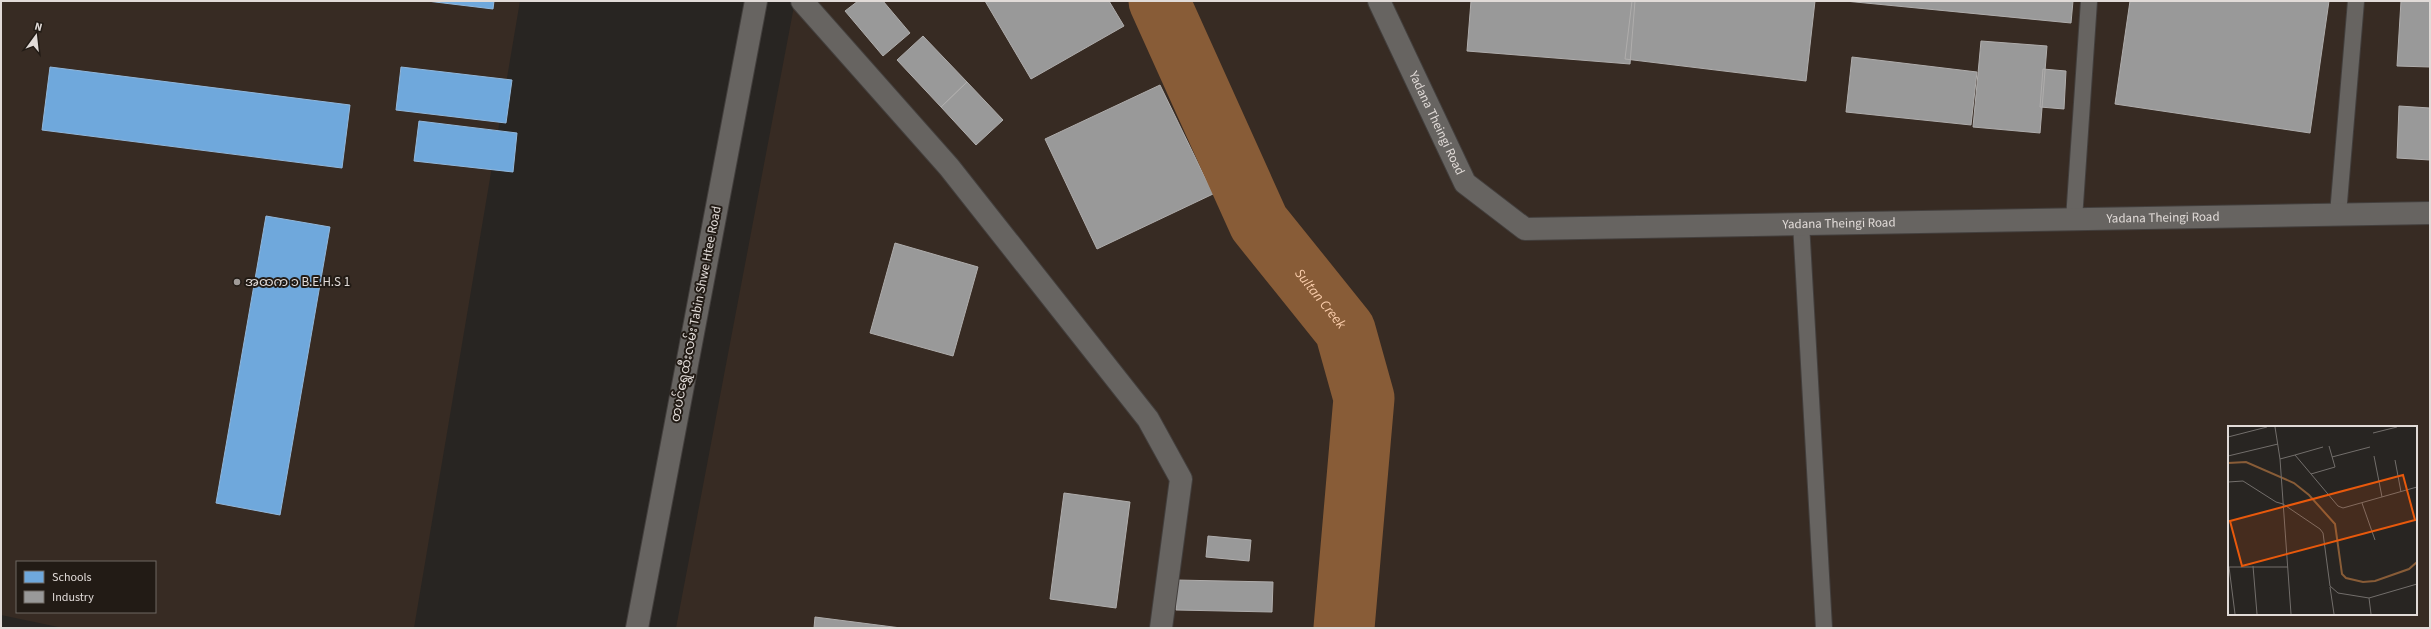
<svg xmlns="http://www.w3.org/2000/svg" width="2431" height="629" font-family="'Source Sans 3','Noto Sans Myanmar',sans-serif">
<rect width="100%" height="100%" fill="#282522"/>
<path fill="#372b23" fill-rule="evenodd" d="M1,1H520L414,628H63L1,615ZM17,562H155V612H17Z
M795,1H2430V628H676ZM2229,427H2416V614H2229Z"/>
<path fill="#6fa8dc" stroke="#91b7db" d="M427,1H494L493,9Z
M50,67L350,105L342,168L42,130Z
M401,67L512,80L506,123L396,110Z
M419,121L517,133L513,172L414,161Z
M266,216L330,227L280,515L216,503Z"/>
<path fill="#999" stroke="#afadac" d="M858,1H883L910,33L883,56L845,11Z
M985,1H1109L1124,26L1031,79Z
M1471,1H1635L1630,64L1467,51Z
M1632,1H1815L1806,81L1625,59Z
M1845,1H2073L2071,23Z
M2130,1H2329L2310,133L2115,104Z
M2401,1H2430V67L2397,66Z
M923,36L967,82L941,107L897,60Z
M1981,41L2047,46L2040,133L1973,127Z
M1852,57L1977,72L1971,125L1846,112Z
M2043,69L2066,71L2064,109L2040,107Z
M967,82L1003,120L976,145L941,107Z
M1160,85L1213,194L1097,249L1045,139Z
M2399,106L2430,108V160L2397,158Z
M895,243L978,267L953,356L870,333Z
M1064,493L1130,502L1116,608L1050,599Z
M1208,536L1251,540L1249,561L1206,557Z
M1176,580L1273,582L1272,612L1176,610Z
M815,617L901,628H814Z"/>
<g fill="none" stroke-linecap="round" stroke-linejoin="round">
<path stroke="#885c37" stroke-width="61" id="s1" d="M1159,1L1259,223L1345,330L1364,398L1344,628"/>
<g stroke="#433f3d" stroke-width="18">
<path id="lane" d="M2338,214L2356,1
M2074,219L2089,1
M1801,223L1824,628"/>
</g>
<g stroke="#433f3d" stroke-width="24">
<g id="street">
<path d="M802,1L949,167L1148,419L1181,479L1161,628"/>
<path id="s2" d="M1379,1L1465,183L1525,229L2430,213"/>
</g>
</g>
<g stroke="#433f3d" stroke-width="24">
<path id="secondary" d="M637,628L756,1"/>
</g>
<use href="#lane" stroke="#676461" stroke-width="16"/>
<use href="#street" stroke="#676461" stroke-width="22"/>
<use href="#secondary" stroke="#676461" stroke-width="22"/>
</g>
<circle fill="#a09b98" stroke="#221b15" stroke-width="1.5" cx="237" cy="282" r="4"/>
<g text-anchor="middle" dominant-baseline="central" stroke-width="4" stroke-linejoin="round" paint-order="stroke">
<g font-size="13" fill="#e1dbd8" stroke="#221b15">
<text stroke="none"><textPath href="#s2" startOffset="135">Yadana Theingi Road</textPath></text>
<text stroke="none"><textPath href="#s2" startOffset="915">Yadana Theingi Road</textPath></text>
<text stroke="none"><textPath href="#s2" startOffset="591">Yadana Theingi Road</textPath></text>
<text transform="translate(696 314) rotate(-79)">တပင်ရွှေထီးလမ်း Tabin Shwe Htee Road</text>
</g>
<g font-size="13" fill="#e1dbd8" stroke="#221b15" text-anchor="start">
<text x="245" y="282">အထက ၁ B.E.H.S 1</text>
</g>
<g font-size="14" font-style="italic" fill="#facdab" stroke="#221b15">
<text stroke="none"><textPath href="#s1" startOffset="341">Sultan Creek</textPath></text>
</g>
</g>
<g transform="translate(2228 426)">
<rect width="189" height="189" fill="#282522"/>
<path fill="none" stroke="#885c37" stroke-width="2" d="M0,37L18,36L66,57L81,69L107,98L114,148L118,152L135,156L147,155L181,143L189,136"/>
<path fill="none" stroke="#726e6b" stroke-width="1" d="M47,1L52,33L63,188M145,7L169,1M0,11L39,1M67,29L95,21M0,30L50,18M146,30L154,71M104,31L142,21M52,33L67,29L110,80L115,82L189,61M167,34L173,66M83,48L107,41L101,20M0,56L15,55L48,76L55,78L92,103L95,107L102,160L110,167L141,172L189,158M134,77L147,114M25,140L29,188M0,141H60M1,141L7,188M102,161L106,188M141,172L143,188"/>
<path fill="#e8590c" fill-opacity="0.15" stroke="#e8590c" stroke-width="2" d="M175,49L187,94L14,140L2,95Z"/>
<rect width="189" height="189" fill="none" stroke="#e1dbd8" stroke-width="2"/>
</g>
<rect width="2431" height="629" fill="none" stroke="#e1dbd8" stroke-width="4"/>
<rect x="16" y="561" width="140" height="52" fill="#221b15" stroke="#6e6863"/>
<rect x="24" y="571" width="20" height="12" fill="#6fa8dc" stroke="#6e6863"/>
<text x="52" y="581" font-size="12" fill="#e1dbd8">Schools</text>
<rect x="24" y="591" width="20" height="12" fill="#999999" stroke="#6e6863"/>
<text x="52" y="601" font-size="12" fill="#e1dbd8">Industry</text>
<g transform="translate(36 36) rotate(15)" stroke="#221b15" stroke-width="3" paint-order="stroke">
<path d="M0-3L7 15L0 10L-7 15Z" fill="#e1dbd8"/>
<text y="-6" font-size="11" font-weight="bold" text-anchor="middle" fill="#e1dbd8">N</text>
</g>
</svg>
